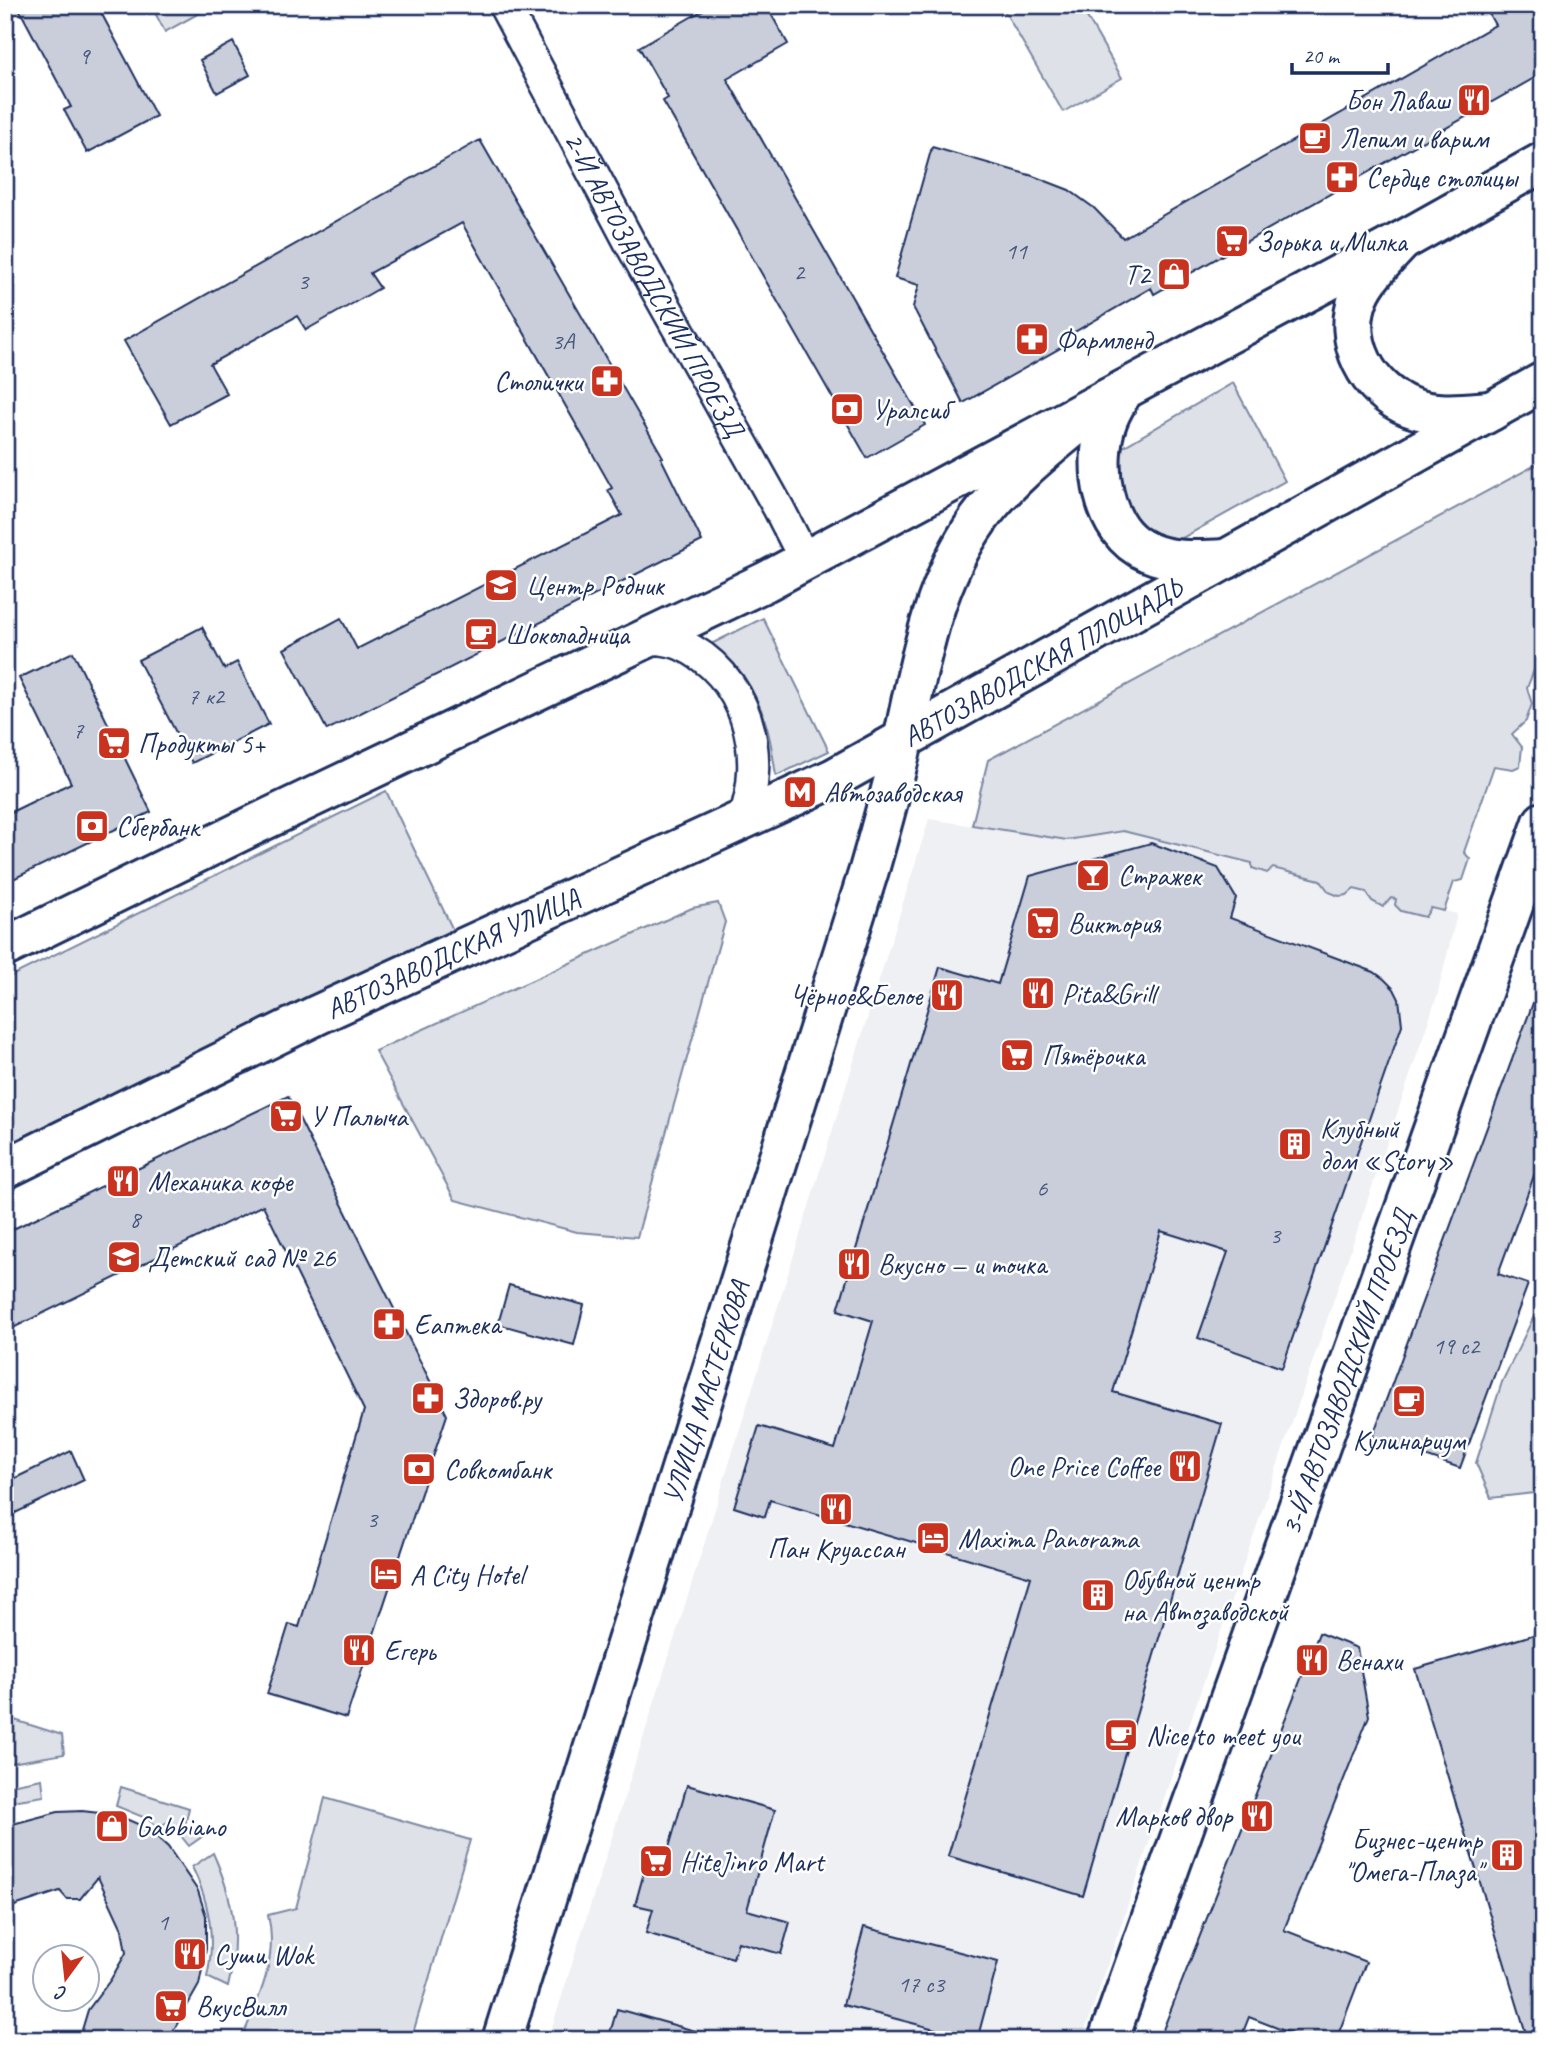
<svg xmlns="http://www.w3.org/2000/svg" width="1548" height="2045" font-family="Caveat,sans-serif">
<rect width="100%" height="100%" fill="#fff"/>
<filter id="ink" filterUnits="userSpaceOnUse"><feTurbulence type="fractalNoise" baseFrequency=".0143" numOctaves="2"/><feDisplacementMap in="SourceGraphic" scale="14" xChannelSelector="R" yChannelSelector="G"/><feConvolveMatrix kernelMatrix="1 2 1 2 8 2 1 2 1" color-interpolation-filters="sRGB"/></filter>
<g filter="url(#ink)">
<path fill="#eff0f4" d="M929,819L1067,840L1123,831L1457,914L1437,996L1082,2040H548L707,1535Z"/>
<path fill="#dee1e7" stroke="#7c88a2" stroke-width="2" d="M151,5H214L165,32Z
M1001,5H1080L1122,78L1063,112Z
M1233,383L1285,481L1164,548L1137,535L1111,454Z
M1543,461V627L1536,643L1540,655L1527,688L1532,704L1526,721L1512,734L1522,747L1520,766L1513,769L1494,766L1464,852L1470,859L1463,880L1454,882L1444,911L1431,908L1425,917L1401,911L1395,905L1396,899L1391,898L1383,907L1372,901L1366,892L1354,889L1347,895L1339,896L1329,892L1320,880L1273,868L1267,873L1252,868V863L1123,831L1067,840L972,825L988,760Z
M763,618L829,751L776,776C767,712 759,689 711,644Z
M386,791L454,932L5,1149V979Z
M718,903L725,922L637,1237L577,1232L455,1200L375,1051L692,908Z
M1543,1308V1492L1491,1498L1476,1463L1502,1382L1537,1310Z
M5,1717L62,1735L64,1754L5,1764Z
M42,1779L44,1796L5,1802V1786Z
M121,1787L189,1808L185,1825L203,1836L189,1846L169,1821L158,1828L148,1819L116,1806Z
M325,1798L470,1840L411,2040H241C258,2001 279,1958 268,1915L296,1908Z
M213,1853C234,1900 240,1937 228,1987L207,1977C216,1938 210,1903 192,1867Z"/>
<path fill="#caceda" stroke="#1b2f5e" stroke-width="2" d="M17,5H97L156,116L87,153L64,110L71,107Z
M712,5H766L788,44L727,79L925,425L867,458L663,101L668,98L639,47Z
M1484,5H1543V73L1154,294L1151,288L1066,337L1069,343L963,403L913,307L919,285L895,278L932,147L1033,176L1069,190L1094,208L1123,238L1495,25Z
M233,42L250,75L217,93L200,60Z
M480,140L663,457L661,458L702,541L327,730L284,649L341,618L357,649L622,515L608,490L612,488L462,223L370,273L380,288L306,330L297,316L210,364L227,394L171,424L124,341Z
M202,627L224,669L237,662L269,724L192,763L138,660Z
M73,652L151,812L5,883V815L71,783L19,678Z
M1151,843L1218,868L1236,898L1230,918L1374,972L1384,979L1394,989L1399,999L1402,1025L1282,1368L1198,1338L1228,1252L1161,1231L1113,1392L1222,1424L1083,1896L948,1856L1031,1577L770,1500L765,1517L734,1507L759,1426L835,1449L873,1321L838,1310L940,967L998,984L1030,876Z
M1540,984H1543V1151L1498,1274L1528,1284L1460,1468L1372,1438Z
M288,1096L447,1415L346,1718L267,1694L289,1624L299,1627L364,1410L263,1205L5,1332V1233Z
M509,1285L584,1305L574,1345L498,1324Z
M71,1451L84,1480L5,1518V1483Z
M1543,1632V2040H1528L1415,1669Z
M1319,1633L1357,1648L1369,1716L1284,1930L1366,1962L1336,2040H1308L1249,2017L1240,2040H1159Z
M687,1785L775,1810L747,1910L790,1922L781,1954L738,1942L733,1958L646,1933L653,1909L635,1905L651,1847L668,1851Z
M82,1811L117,1815L147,1828L168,1847L198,1891L206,1916V1949L199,1985L168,2040H79L88,2010L111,1979L126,1953L122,1929L98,1877L80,1899H67L60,1891L5,1909V1826L58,1812Z
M864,1927L998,1962L977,2040H932L935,2029L843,2005Z
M617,2009L699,2032L698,2040H608Z"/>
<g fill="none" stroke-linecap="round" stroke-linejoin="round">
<g stroke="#1b2f5e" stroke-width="35">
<g id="minor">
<path id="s1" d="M504,5L630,243L779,509L805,560"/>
<path d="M648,638C658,639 670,640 680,644C747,673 768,756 743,820"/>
</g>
</g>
<g stroke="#1b2f5e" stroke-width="44">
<g id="tertiary">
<path d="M1402,241C1388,257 1367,276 1359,296C1341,340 1368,391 1410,407C1436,417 1464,413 1491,411"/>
<path d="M1124,390C1118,399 1112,409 1108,419C1092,461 1100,532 1148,552C1173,563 1200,560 1227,559"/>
<path id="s2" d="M1108,2040L1543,822"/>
</g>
</g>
<g stroke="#1b2f5e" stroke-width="44">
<g id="secondary">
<path d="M5,947L252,826L765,582L1402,241L1543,162"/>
<path id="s3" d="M5,1169L317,1015L834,778L1543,382"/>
<path id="s4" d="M502,2040L869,870C881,828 893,785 903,741C919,665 932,585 978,520C1012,473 1063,437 1107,399"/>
</g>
</g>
<use href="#minor" stroke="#fff" stroke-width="30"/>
<use href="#tertiary" stroke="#fff" stroke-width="38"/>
<use href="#secondary" stroke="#fff" stroke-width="38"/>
</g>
</g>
<defs>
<g id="restaurant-square" transform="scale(1.75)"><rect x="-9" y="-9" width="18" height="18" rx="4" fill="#c8321e" stroke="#fff"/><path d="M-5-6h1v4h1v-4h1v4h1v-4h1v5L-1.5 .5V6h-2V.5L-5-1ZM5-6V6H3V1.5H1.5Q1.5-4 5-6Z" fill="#fff"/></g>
<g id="cafe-square" transform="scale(1.75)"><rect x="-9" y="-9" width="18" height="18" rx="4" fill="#c8321e" stroke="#fff"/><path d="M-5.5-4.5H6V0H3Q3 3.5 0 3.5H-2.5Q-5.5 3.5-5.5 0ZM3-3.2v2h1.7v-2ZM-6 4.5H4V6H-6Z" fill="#fff"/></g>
<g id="pharmacy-square" transform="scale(1.75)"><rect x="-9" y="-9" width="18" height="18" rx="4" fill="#c8321e" stroke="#fff"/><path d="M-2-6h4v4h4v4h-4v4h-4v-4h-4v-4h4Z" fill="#fff"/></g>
<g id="supermarket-square" transform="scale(1.75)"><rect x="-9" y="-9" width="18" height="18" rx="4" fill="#c8321e" stroke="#fff"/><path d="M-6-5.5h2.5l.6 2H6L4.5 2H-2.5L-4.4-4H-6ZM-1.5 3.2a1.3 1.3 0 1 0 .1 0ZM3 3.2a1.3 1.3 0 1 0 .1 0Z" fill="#fff"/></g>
<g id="shop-square" transform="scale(1.75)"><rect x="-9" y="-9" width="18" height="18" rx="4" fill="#c8321e" stroke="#fff"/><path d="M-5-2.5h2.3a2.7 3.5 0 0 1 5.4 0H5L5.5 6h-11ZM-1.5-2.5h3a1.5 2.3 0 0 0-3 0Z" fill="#fff"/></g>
<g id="bank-square" transform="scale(1.75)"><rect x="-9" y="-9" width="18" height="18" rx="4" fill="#c8321e" stroke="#fff"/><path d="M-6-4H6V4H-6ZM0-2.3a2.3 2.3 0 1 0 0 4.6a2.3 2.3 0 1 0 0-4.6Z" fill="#fff"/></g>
<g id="school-square" transform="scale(1.75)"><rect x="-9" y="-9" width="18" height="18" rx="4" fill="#c8321e" stroke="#fff"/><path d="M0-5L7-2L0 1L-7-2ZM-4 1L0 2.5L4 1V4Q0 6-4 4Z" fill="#fff"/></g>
<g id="metro-square" transform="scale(1.75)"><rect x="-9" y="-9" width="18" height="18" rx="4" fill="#c8321e" stroke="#fff"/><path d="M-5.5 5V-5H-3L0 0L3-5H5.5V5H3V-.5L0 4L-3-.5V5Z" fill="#fff"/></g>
<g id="bar-square" transform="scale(1.75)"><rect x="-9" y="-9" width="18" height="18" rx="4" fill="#c8321e" stroke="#fff"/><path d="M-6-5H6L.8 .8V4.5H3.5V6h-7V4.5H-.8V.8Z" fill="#fff"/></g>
<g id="building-square" transform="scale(1.75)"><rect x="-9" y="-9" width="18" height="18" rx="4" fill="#c8321e" stroke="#fff"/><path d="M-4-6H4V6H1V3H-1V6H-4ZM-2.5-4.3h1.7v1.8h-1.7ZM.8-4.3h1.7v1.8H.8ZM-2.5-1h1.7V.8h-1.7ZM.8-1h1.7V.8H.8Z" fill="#fff"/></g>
<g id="hotel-square" transform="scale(1.75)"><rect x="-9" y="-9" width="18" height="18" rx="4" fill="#c8321e" stroke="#fff"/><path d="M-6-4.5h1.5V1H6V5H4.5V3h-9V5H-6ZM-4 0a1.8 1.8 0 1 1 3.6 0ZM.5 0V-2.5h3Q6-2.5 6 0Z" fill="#fff"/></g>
</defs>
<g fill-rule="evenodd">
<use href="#restaurant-square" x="1474" y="100"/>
<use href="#cafe-square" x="1315" y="138"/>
<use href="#pharmacy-square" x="1342" y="177"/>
<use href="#supermarket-square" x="1232" y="241"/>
<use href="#shop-square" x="1174" y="274"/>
<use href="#pharmacy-square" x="1032" y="339"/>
<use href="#pharmacy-square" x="607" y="381"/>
<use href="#bank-square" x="847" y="409"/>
<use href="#school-square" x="501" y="585"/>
<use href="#cafe-square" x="481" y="634"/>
<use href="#supermarket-square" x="114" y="743"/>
<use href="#metro-square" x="800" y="792"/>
<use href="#bank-square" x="92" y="826"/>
<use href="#bar-square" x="1093" y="875"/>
<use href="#supermarket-square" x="1043" y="923"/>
<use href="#restaurant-square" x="1038" y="993"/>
<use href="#restaurant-square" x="947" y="995"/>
<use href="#supermarket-square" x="1017" y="1055"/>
<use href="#supermarket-square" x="286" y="1116"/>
<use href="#building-square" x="1295" y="1144"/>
<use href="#restaurant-square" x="123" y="1181"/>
<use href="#school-square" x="124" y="1257"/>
<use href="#restaurant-square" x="854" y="1264"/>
<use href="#pharmacy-square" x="389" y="1324"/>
<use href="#pharmacy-square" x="428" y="1398"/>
<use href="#cafe-square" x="1409" y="1401"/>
<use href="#restaurant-square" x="1185" y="1466"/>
<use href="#bank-square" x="419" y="1469"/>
<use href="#restaurant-square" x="836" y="1509"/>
<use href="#hotel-square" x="933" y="1538"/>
<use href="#hotel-square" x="386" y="1574"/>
<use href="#building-square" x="1098" y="1595"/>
<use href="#restaurant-square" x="359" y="1650"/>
<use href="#restaurant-square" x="1312" y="1660"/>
<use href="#cafe-square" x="1121" y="1735"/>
<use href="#restaurant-square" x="1257" y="1816"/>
<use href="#shop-square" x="112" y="1826"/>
<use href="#building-square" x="1507" y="1855"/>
<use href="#supermarket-square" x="656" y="1861"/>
<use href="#restaurant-square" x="190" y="1954"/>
<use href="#supermarket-square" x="171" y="2006"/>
</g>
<g text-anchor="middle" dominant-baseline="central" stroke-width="5" stroke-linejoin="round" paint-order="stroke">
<g font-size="24" fill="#47577d">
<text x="84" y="56">9</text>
<text x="1016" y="251">11</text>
<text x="799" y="272">2</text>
<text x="303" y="281">3</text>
<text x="563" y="341">3А</text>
<text x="206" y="696">7 к2</text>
<text x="78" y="730">7</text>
<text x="1042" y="1188">6</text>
<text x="135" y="1219">8</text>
<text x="1275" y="1235">3</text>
<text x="1456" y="1346">19 с2</text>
<text x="372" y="1519">3</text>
<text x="163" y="1922">1</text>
<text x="921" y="1984">17 c3</text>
</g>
<g font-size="28" fill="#1b2f5e" stroke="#fff" text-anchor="start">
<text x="1450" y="100" text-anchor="end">Бон Лаваш</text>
<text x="1340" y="138">Лепим и варим</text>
<text x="1366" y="177">Сердце столицы</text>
<text x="1256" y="241">Зорька и Милка</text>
<text x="1150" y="274" text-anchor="end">T2</text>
<text x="1056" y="339">Фармленд</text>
<text x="582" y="381" text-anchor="end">Столички</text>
<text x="872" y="409">Уралсиб</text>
<text x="526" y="585">Центр Родник</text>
<text x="505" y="634">Шоколадница</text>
<text x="138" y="743">Продукты 5+</text>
<text x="824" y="792">Автозаводская</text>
<text x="116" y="826">Сбербанк</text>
<text x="1118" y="875">Стражек</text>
<text x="1068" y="923">Виктория</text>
<text x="1062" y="993">Pita&amp;Grill</text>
<text x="922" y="995" text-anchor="end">Чёрное&amp;Белое</text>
<text x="1042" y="1055">Пятёрочка</text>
<text x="310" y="1116">У Палыча</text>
<text x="1320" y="1128">Клубный<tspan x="1320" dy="32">дом «Story»</tspan></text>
<text x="148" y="1181">Механика кофе</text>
<text x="148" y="1257">Детский сад № 26</text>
<text x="878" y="1264">Вкусно — и точка</text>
<text x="414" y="1324">Еаптека</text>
<text x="452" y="1398">Здоров.ру</text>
<text x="1409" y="1440" text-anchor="middle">Кулинариум</text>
<text x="1160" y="1466" text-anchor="end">One Price Coffee</text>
<text x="444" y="1469">Совкомбанк</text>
<text x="958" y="1538">Maxima Panorama</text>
<text x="836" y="1548" text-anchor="middle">Пан Круассан</text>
<text x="410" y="1574">A City Hotel</text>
<text x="1122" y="1579">Обувной центр<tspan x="1122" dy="32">на Автозаводской</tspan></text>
<text x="384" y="1650">Егерь</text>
<text x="1336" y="1660">Венахи</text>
<text x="1146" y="1735">Nice to meet you</text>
<text x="1232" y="1816" text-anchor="end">Марков двор</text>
<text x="136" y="1826">Gabbiano</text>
<text x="1482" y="1839" text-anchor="end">Бизнес-центр<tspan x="1482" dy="32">"Омега-Плаза"</tspan></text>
<text x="680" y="1861">HiteJinro Mart</text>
<text x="214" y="1954">Суши Wok</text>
<text x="196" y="2006">ВкусВилл</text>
</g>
<g font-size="28" fill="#1b2f5e" stroke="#fff">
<text stroke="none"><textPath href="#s1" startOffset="317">2-Й АВТОЗАВОДСКИЙ ПРОЕЗД</textPath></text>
<text stroke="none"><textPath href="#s3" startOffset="1155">АВТОЗАВОДСКАЯ ПЛОЩАДЬ</textPath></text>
<text stroke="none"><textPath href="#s3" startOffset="497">АВТОЗАВОДСКАЯ УЛИЦА</textPath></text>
<text stroke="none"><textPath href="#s2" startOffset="709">3-Й АВТОЗАВОДСКИЙ ПРОЕЗД</textPath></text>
<text stroke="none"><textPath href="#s4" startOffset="679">УЛИЦА МАСТЕРКОВА</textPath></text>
</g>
</g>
<rect width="1548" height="2045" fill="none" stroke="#fff" stroke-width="28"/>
<rect x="14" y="14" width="1520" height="2017" fill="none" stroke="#1b2f5e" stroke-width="2.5" filter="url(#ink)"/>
<g transform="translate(66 1978) rotate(195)"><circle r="33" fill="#ffffff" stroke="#a4acbf" stroke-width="2"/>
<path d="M0-5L12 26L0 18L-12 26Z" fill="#c8321e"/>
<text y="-10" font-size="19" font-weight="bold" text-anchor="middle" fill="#1b2f5e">С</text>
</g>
<path d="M1292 63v10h96v-10" fill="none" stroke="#1b2f5e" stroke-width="3.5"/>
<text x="1303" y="63" font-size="21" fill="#1b2f5e" stroke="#ffffff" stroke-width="5" paint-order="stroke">20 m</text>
</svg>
